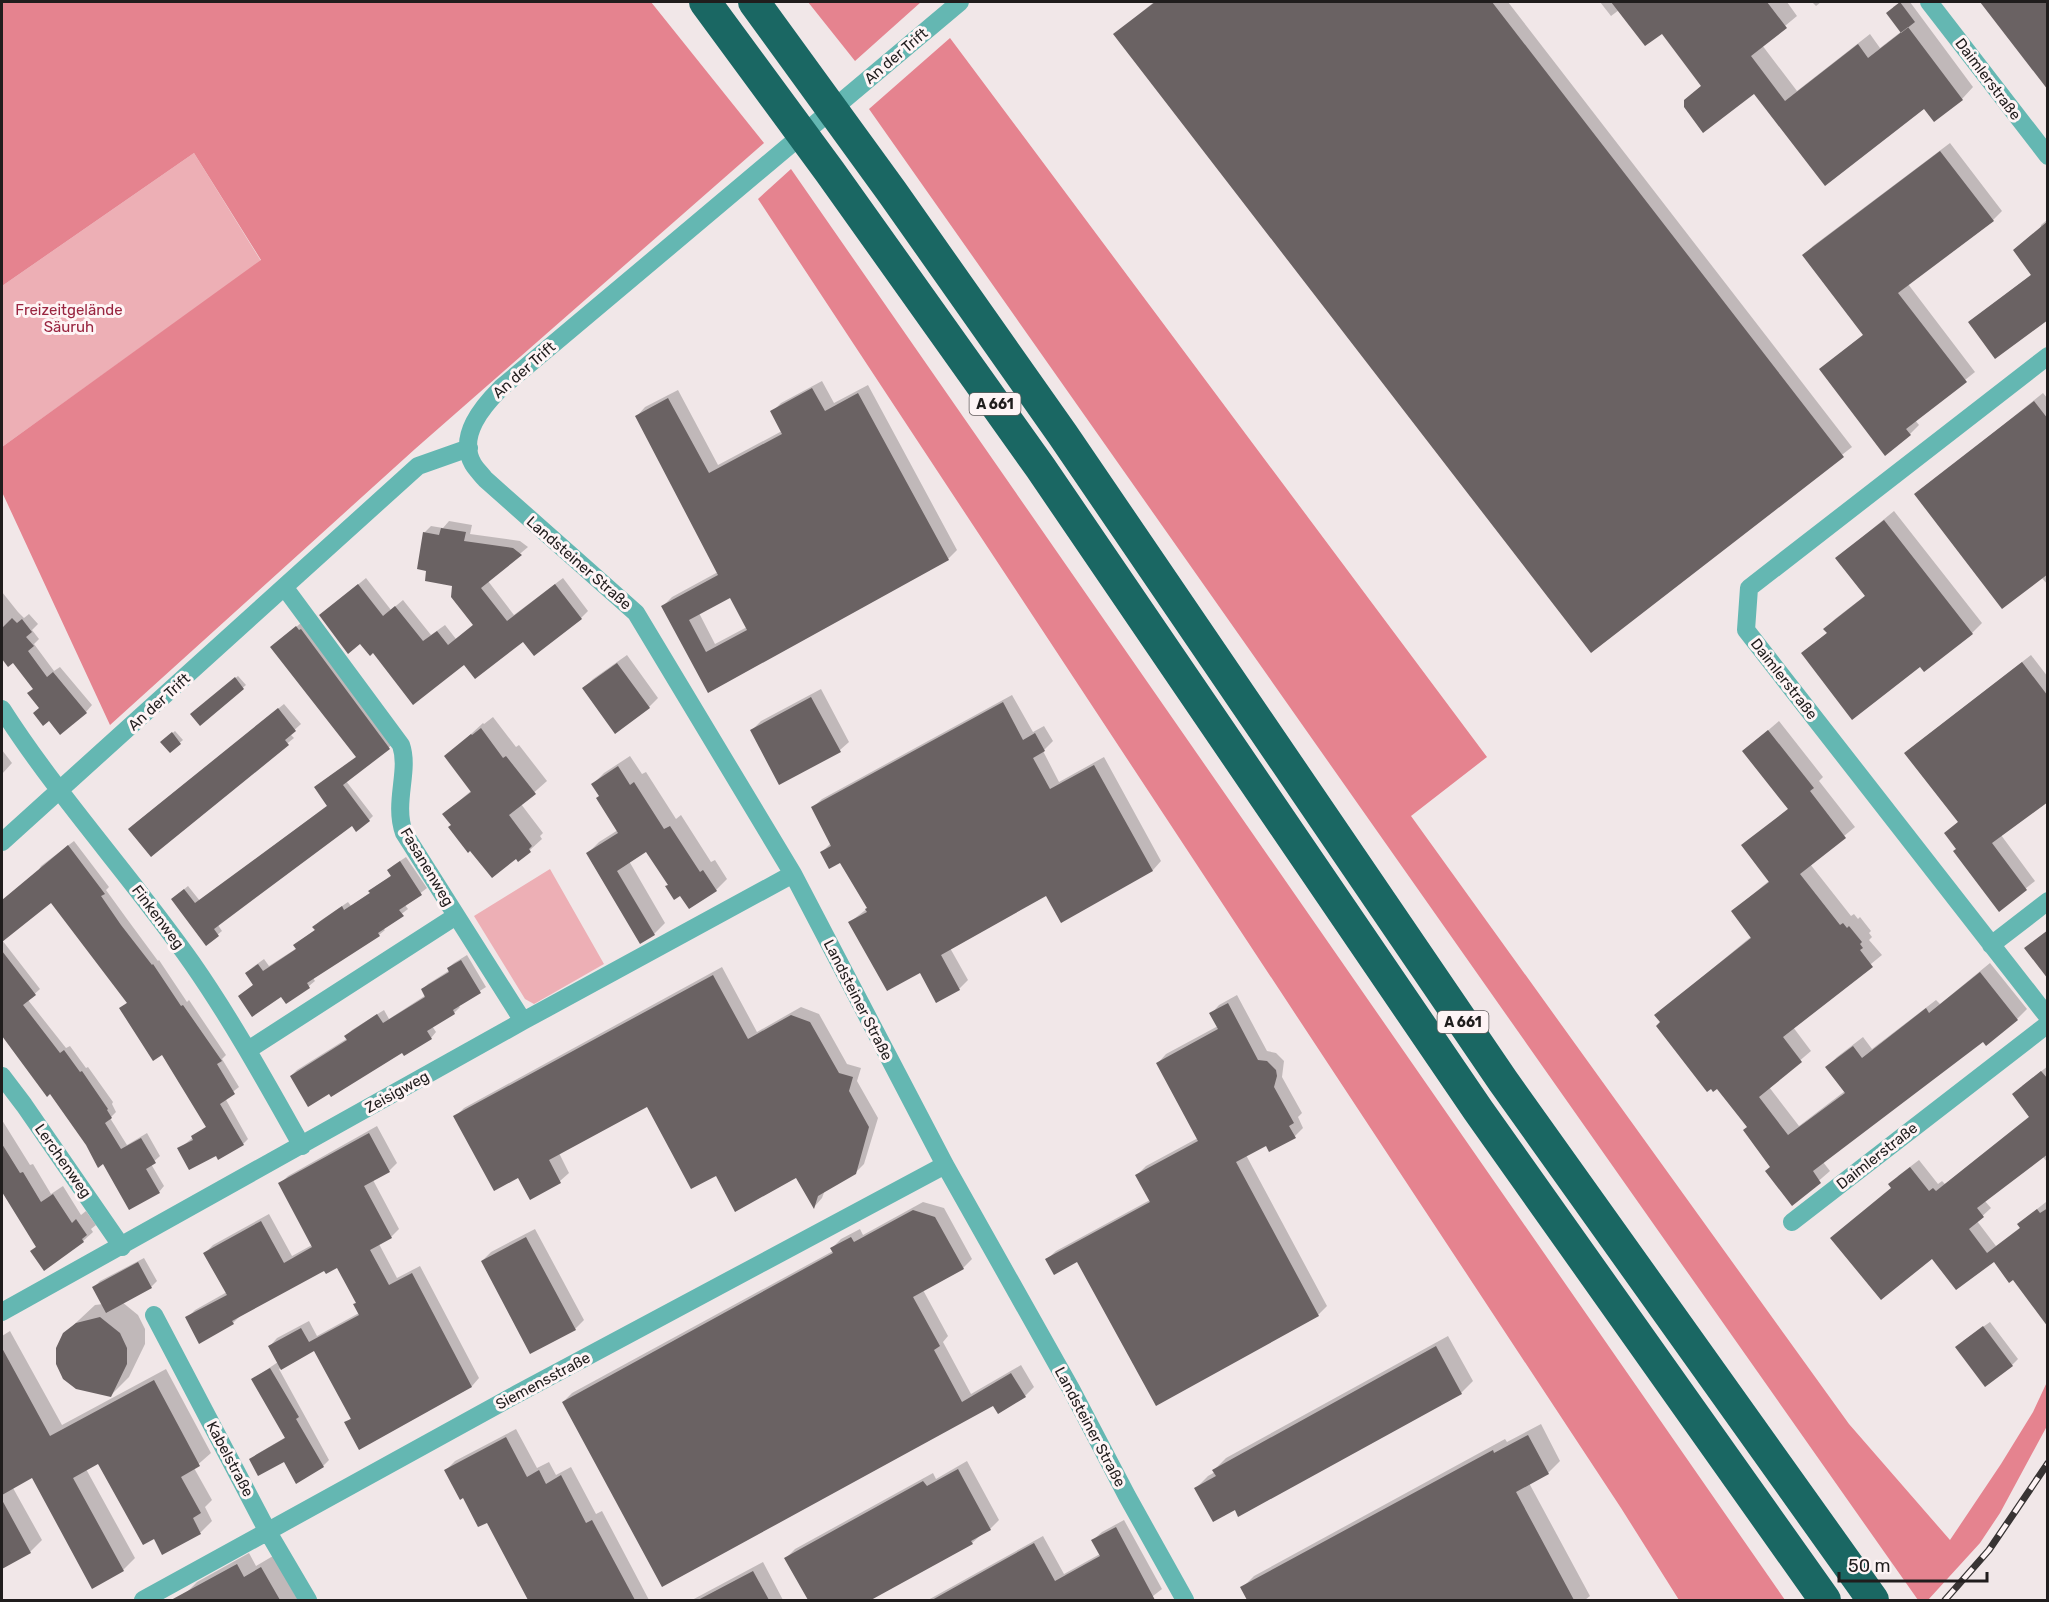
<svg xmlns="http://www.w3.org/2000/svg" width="2049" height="1602" font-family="Rubik,sans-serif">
<rect width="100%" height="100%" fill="#f1e7e8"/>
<path fill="#edafb5" d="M194,153L261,261L2,447V286Z
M550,869L604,964L534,1004L525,999L474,916Z"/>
<path fill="#e5838f" d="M2,2H651L764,143L415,449L110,725L2,492V447L261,260L194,153L2,286Z
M808,2H921L855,61Z
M950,38L1487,757L1411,816L1849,1424L1950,1540L2001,1464L2033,1412L2047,1382V1426L2000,1513L1980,1543L1928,1600H1918L869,109Z
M791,169L1785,1600H1679L1621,1508L758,199Z"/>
<path fill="#0003" fill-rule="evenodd" d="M1154,2H1508L1852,447L1592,651L1115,34Z
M1600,2H1787L1797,16L1762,45L1797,91L1870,34L1880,48L1902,31L1893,7L1901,2H1910L1973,87L1962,99L1934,120L1924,107L1825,184L1755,92L1686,100L1702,85L1662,32L1619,10L1611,16Z
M1812,2H1821L1816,6Z
M1982,2H2048V83L2046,85Z
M1950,143L2002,211L1993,220L1908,284L1975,372L1915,420L1919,425L1910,434L1821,369L1864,334L1804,255L1813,246Z
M2048,219V318L1970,322L2032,274L2041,225Z
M822,381L834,403L868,385L957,550L948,559L708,691L663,606L672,597L718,572L637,416L645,407L678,390L718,465L782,431L772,412L781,403ZM731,596L747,627L715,644L699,613Z
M2043,393L2048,399V585L2041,577L1916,495Z
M1894,511L1982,623L1972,633L1803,654L1828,632L1825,629L1835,619L1866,595L1837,558Z
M449,521L472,525L470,534L520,541L528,547L488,581L514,615L563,578L588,611L581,618L464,663L373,651L321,615L366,578L391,610L403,600L431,635L445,625L456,639L474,624L424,533L431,526L443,528Z
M2,592L18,612L24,618L29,614L38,624L32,630L39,639L34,644L54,671L60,667L92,705L86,712L41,707L34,688L14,661L9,665L2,657Z
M301,623L393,744L346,781L373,816L369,820L352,824L218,925L222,931L206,944L177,895L188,886L200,901L328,805L358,756L276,643Z
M627,655L658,698L649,707L584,688L593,679Z
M2031,655L2048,677V800L2001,835L2035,881L1999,910L1946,833L1959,821L1915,745Z
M238,676L246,685L200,724L192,714Z
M821,689L849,742L840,750L752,730L761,721Z
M1012,695L1033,732L1044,726L1053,741L1043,751L1059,782L1104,757L1161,861L1153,870L1061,921L1047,894L950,948L968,980L959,989L920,971L850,922L868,908L840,861L822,852L831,843L813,807L822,799Z
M284,704L301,724L290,734L294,738L151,855L136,823Z
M493,717L516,747L519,745L547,781L521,804L543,833L540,836L542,839L519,860L452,825L444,814L472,790L446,757L483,723L484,724Z
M1779,721L1823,777L1819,781L1855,827L1810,864L1851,916L1854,914L1858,919L1860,917L1871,931L1869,933L1872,937L1869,940L1882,955L1793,1027L1811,1051L1769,1087L1799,1126L1845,1091L1827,1067L1837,1057L1863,1037L1872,1049L1936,1000L1940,1004L1990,963L2027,1009L2017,1019L1983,1040L1823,1162L1830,1171L1792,1204L1749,1126L1656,1015L1752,936L1733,911L1770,880L1743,846L1789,808L1744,751Z
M175,731L183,740L170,751L162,742Z
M2,750L12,763L2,774Z
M630,756L642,774L646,772L676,819L681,815L711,862L715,860L727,879L716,890L669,885L647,850L629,861L665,923L654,934L588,853L599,842L618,830L593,784L604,773Z
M74,841L109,887L106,890L127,919L158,961L159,960L187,1002L189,1000L226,1055L222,1059L239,1087L225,1098L248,1139L243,1144L216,1154L179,1149L207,1126L163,1053L121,1008L128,1002L51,901L2,940L40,989L28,1000L66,1048L70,1046L86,1068L88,1067L113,1102L112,1104L116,1112L110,1118L127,1145L147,1133L160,1156L151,1164L164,1186L159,1192L104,1162L87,1144L51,1092L33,1073L2,1034V902L37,873L41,866Z
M406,857L427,888L405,905L408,909L383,928L385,930L379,935L313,978L315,981L309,986L286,1002L281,995L240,996L254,984L247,973L253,967L264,959L269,966L297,948L295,945L316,929L314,927L320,921L348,902L351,906L371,892L376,886L392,875L388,870L394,865Z
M467,955L486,987L458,1005L460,1007L454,1013L432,1026L436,1032L431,1038L403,1051L291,1076L297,1070L348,1038L346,1036L352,1030L384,1010L389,1019L426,995L423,989L428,984L450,970L448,968L454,963Z
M722,967L757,1032L801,1007L819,1014L847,1064L861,1068L857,1081L878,1118L864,1164L855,1173L825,1190L822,1198L814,1207L797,1176L716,1174L647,1105L559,1153L569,1173L560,1181L531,1198L518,1176L455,1117L464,1108Z
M1237,995L1267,1051L1276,1053L1284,1061L1282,1077L1302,1113L1298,1117L1303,1128L1295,1136L1267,1144L1246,1155L1327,1306L1318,1315L1078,1260L1047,1259L1056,1251L1150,1200L1137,1175L1146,1166L1198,1138L1158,1063L1166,1054L1218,1026L1211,1014L1219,1005Z
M2048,1066V1163L2042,1156L1984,1200L1991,1208L1977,1221L1996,1246L2021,1227L2019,1224L2028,1216L2046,1202L2048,1205V1309L1994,1260L1893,1188L1898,1176L1919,1160L1938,1184L1942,1181L1945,1184L2030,1116L2022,1086Z
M2,1120L30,1165L33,1164L51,1194L63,1186L81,1215L86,1211L96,1225L91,1229L93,1232L83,1241L44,1269L32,1251L37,1246L2,1189Z
M377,1126L397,1163L389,1171L373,1180L399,1229L391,1237L379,1244L397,1278L420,1266L479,1378L472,1386L359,1448L346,1423L352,1417L315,1349L279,1369L329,1460L323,1466L284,1460L251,1459L257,1454L286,1437L253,1379L278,1362L270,1346L277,1338L309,1321L317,1336L359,1313L357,1302L338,1266L325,1269L241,1315L233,1323L187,1318L195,1310L227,1292L205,1253L213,1245L269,1214L292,1256L312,1245L280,1184L288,1176Z
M923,1202L944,1208L972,1259L963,1268L923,1290L948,1336L943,1342L971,1394L1021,1365L1034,1387L1025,1396L994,1404L563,1402L572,1393L833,1251L832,1248L841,1239L860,1229L863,1235Z
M535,1229L584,1320L575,1329L482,1261L491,1252Z
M144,1258L157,1281L151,1287L122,1302L138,1315L145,1329V1344L129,1377L111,1395L64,1334L95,1305L103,1304L94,1287L100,1281Z
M1990,1322L2018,1359L2012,1365L1963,1341Z
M10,1331L62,1425L166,1369L211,1453L194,1468L212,1500L205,1507L212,1521L201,1532L163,1553L154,1537L99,1461L86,1469L135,1558L123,1570L33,1476L13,1488L42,1540L30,1552L2,1567V1336Z
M1448,1336L1473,1381L1461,1393L1235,1508L1196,1488L1208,1476L1215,1472L1214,1470L1226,1458Z
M1541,1424L1560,1461L1548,1473L1529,1483L1590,1596L1585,1600H1249L1242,1588L1254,1576L1505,1439L1507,1442Z
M516,1429L537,1468L549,1462L556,1475L571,1467L596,1514L602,1511L649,1600H530L488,1521L464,1496L446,1470L455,1461Z
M967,1461L999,1520L990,1529L982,1534L972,1543L868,1600H809L786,1558L795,1549L933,1473L936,1479Z
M1124,1520L1162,1589L1148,1600H928L1043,1536L1064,1574L1100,1554L1093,1540L1102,1532Z
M249,1553L256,1566L273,1556L298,1600H189L185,1594L197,1582Z
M763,1562L783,1600H692Z"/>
<path fill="#6a6263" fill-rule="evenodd" d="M1155,2H1492L1844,457L1591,653L1113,34Z
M1611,2H1767L1787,28L1751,56L1785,101L1858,44L1868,58L1908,27L1963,100L1934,122L1924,109L1825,186L1754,94L1703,133L1684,107V100L1701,86L1662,34L1645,46Z
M1900,2L1915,22L1901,33L1886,13Z
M1980,2H2048V90Z
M1940,151L1994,221L1898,293L1967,382L1906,429L1911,435L1885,456L1819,369L1863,335L1802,255Z
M2048,221V320L1995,359L1968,322L2031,275L2013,250Z
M812,388L825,411L858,393L949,560L708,693L661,606L718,575L635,416L668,398L709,473L782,434L770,411ZM730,598L747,630L706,652L689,620Z
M2034,401L2048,419V574L2002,609L1914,494Z
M1884,520L1973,634L1924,672L1920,667L1852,720L1801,653L1827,633L1823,629L1865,596L1835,558Z
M441,528L466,532L464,541L513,548L522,555L481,588L507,621L555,584L582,619L534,656L523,642L475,679L464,665L413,705L373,653L370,656L360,644L348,654L319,615L358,584L383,616L395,606L423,641L437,631L448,645L473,625L451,597L452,586L425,581L426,571L417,569L423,532L439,535Z
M12,618L17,623L22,619L32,632L26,637L34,646L28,651L47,677L53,672L87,713L60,735L49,721L43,726L33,713L39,708L27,693L33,689L13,663L8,667L2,659V628Z
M296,626L299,630L301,629L390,749L343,785L370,821L356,832L352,826L250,902L214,929L219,936L206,946L171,899L184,889L195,903L327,806L314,787L356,757L270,647Z
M2022,662L2048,696V802L1992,843L2027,890L1999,912L1953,851L1956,849L1944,833L1958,822L1904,753Z
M617,663L650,708L615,734L582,688Z
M235,677L244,689L200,726L190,714Z
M811,697L841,752L779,785L750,730Z
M1003,702L1023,740L1035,733L1045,751L1033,758L1050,789L1094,765L1153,871L1061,923L1046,896L941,955L960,990L936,1003L920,973L887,991L848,922L867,912L865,909L867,908L840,863L829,869L820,852L831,846L811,807Z
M278,708L296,731L285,740L289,745L151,857L128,829Z
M481,728L503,758L506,756L536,794L509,815L532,846L529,849L531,852L518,862L516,859L492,878L470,851L468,853L448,827L451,825L442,814L471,792L444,756L471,734L472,735Z
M1768,730L1814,788L1810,791L1846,838L1800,874L1840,925L1843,923L1847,928L1849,926L1862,942L1860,944L1863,948L1860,950L1873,967L1783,1037L1802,1062L1759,1097L1788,1135L1845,1093L1825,1067L1853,1046L1862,1058L1926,1008L1929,1013L1980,972L2018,1020L1986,1046L1983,1042L1813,1171L1821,1183L1792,1206L1765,1171L1770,1167L1743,1130L1747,1127L1717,1089L1713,1092L1711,1089L1707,1092L1656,1026L1660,1022L1654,1015L1751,938L1731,911L1769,882L1741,845L1788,809L1742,751Z
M172,732L181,744L170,753L160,742Z
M618,766L630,785L634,782L664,829L670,826L700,872L703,870L717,891L689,909L680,896L674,900L665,886L668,885L646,852L617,871L655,935L640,944L586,853L618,833L596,798L599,796L591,784Z
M68,845L105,894L101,896L121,925L152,965L153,964L181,1006L183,1005L222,1061L217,1064L235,1094L220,1104L244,1145L218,1160L216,1156L189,1170L177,1148L193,1140L191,1136L206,1127L162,1055L153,1061L119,1008L127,1003L51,903L2,942V900Z
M400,861L422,895L399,910L404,916L378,933L380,936L307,983L310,988L286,1004L281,997L252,1017L238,996L253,985L245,973L258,964L263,971L296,949L293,945L315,930L312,927L342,906L344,910L370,893L368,891L391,876L387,870Z
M2048,930V979L2024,948Z
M2,951L36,995L23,1005L60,1053L64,1050L80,1072L82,1071L108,1109L107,1110L112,1118L105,1123L121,1149L141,1138L156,1163L146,1169L160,1193L129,1210L103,1164L98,1168L86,1145L50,1094L47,1097L2,1036Z
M461,960L481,993L453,1010L455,1014L427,1031L432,1039L404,1056L402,1053L331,1097L329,1094L308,1107L290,1076L347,1040L344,1036L377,1014L383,1023L425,997L421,989L449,972L447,968Z
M713,975L748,1039L791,1015L810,1022L839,1073L853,1077L849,1091L869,1127L856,1174L818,1196L814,1209L796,1178L735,1212L716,1176L691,1189L647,1107L549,1160L561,1183L530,1200L518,1178L494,1191L453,1116Z
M1228,1003L1258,1060L1267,1061L1276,1070L1277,1076L1274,1087L1294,1123L1289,1126L1296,1138L1269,1152L1266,1146L1236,1162L1319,1316L1156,1406L1077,1262L1054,1275L1045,1259L1150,1202L1135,1175L1198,1141L1156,1063L1218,1029L1209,1013Z
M2041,1071L2048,1079V1154L1977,1208L1984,1217L1969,1229L1987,1253L2020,1228L2017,1224L2037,1209L2040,1213L2048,1208V1327L2013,1280L2009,1283L1994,1262L1956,1290L1932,1259L1881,1300L1830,1238L1891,1188L1888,1184L1910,1167L1929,1191L1933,1188L1936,1191L2029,1117L2012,1094Z
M369,1133L390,1172L364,1186L392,1238L370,1250L389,1285L412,1273L472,1387L359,1450L344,1422L351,1419L314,1351L281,1370L268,1346L301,1328L309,1342L359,1315L353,1304L356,1303L337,1268L326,1274L324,1271L232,1321L234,1324L199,1344L185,1317L227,1295L203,1253L261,1221L284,1263L312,1247L278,1183Z
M2,1144L20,1173L23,1172L41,1202L53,1194L72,1223L76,1219L87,1235L82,1239L84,1242L44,1271L30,1251L36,1247L2,1192Z
M913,1210L935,1217L964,1269L913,1297L940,1346L934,1350L962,1402L1011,1373L1026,1397L998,1414L993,1406L662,1587L562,1402L833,1253L830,1248L851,1237L854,1242Z
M526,1237L576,1330L530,1354L481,1261Z
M138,1262L152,1288L106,1313L92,1287Z
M100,1317L120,1333L127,1348V1364L111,1397L76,1389L63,1379L56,1364V1348L63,1333L76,1323Z
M1983,1326L2013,1366L1985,1387L1955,1347Z
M1436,1346L1462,1394L1238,1517L1235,1510L1213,1522L1194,1488L1216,1476L1212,1470Z
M2,1348L50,1436L154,1380L200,1466L181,1477L201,1513L193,1518L201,1534L162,1555L154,1539L143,1545L98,1464L73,1478L124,1571L92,1589L32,1478L2,1495Z
M270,1368L299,1417L296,1419L324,1467L296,1484L284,1462L258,1476L249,1459L285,1438L251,1379Z
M1528,1435L1549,1474L1516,1492L1574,1600H1247L1240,1587L1493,1450L1494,1453Z
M506,1437L527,1477L539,1470L546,1484L561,1475L586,1523L592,1520L635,1600H528L487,1523L478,1527L463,1498L460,1500L444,1470Z
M958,1469L991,1530L971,1541L973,1544L871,1600H808L784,1558L923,1481L927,1486Z
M2,1500L31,1553L2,1569Z
M1116,1527L1155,1600H932L1034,1543L1055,1581L1100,1556L1091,1540Z
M237,1564L244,1577L261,1567L280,1600H171Z
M753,1571L769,1600H698Z"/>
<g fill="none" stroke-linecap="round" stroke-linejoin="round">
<path stroke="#64b7b2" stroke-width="18" d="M960,2L501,388C483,406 457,436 473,464C476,469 481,474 485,479L636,613L793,874L945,1165L1071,1389L1127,1496L1185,1600
M1929,2L2048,156
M2048,356L1749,588L1746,630L2048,1017
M285,588L401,745C410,771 393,802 404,833L523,1021
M2,709C59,798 131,876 192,963C233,1022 267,1084 302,1146
M2,842L418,466L469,448
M1991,945L2048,901
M248,1050L456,916
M2,1076L24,1105L122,1247
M1792,1222L2048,1024
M2,1312L523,1021L793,874
M154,1315L268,1532L308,1600
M143,1600L517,1394L945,1165"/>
<path stroke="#1a6763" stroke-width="32" d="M705,2L830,172L1040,467L1478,1110L1825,1600
M754,2L892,192L1063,435L1503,1081L1873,1600"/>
<g stroke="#383434" stroke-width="7">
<path id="rail" d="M1945,1600L1989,1550L2048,1463"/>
</g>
<use href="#rail" stroke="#fef4f5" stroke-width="4.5" stroke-dasharray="14" stroke-linecap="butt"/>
</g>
<g text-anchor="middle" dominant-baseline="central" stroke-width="6" stroke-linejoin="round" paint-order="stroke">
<g fill="#fef4f5" stroke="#635e5e" stroke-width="1.5">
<rect x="969.5" y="393" width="51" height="22" rx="4.5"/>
<rect x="1437.5" y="1011" width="51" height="22" rx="4.5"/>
</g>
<g font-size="14" font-weight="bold" fill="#201d1d">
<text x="995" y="404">A 661</text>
<text x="1463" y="1022">A 661</text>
</g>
<g font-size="15" fill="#201d1d" stroke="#fef4f5">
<text transform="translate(896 56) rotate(-40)">An der Trift</text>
<text transform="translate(1988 79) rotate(53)">Daimlerstraße</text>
<text transform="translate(524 370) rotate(-41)">An der Trift</text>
<text transform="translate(579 563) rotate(41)">Landsteiner Straße</text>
<text transform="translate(1784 679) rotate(52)">Daimlerstraße</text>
<text transform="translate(159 702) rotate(-42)">An der Trift</text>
<text transform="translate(427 867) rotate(59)">Fasanenweg</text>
<text transform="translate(158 917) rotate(53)">Finkenweg</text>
<text transform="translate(858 1000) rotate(63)">Landsteiner Straße</text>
<text transform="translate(397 1092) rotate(-29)">Zeisigweg</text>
<text transform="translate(1877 1156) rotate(-38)">Daimlerstraße</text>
<text transform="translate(63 1161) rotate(55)">Lerchenweg</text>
<text transform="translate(543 1381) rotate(-28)">Siemensstraße</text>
<text transform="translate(1090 1427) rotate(62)">Landsteiner Straße</text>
<text transform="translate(230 1459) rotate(62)">Kabelstraße</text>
</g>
<g font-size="15" fill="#992540" stroke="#fef4f5">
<text x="69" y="310">Freizeitgelände<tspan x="69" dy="17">Säuruh</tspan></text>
</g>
</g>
<rect width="2049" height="1602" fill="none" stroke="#201d1d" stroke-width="6"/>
<path d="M1839 1572v9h148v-9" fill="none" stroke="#201d1d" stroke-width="3"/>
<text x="1848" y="1572" font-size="18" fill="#201d1d" stroke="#fef4f5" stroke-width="4.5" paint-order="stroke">50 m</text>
</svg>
